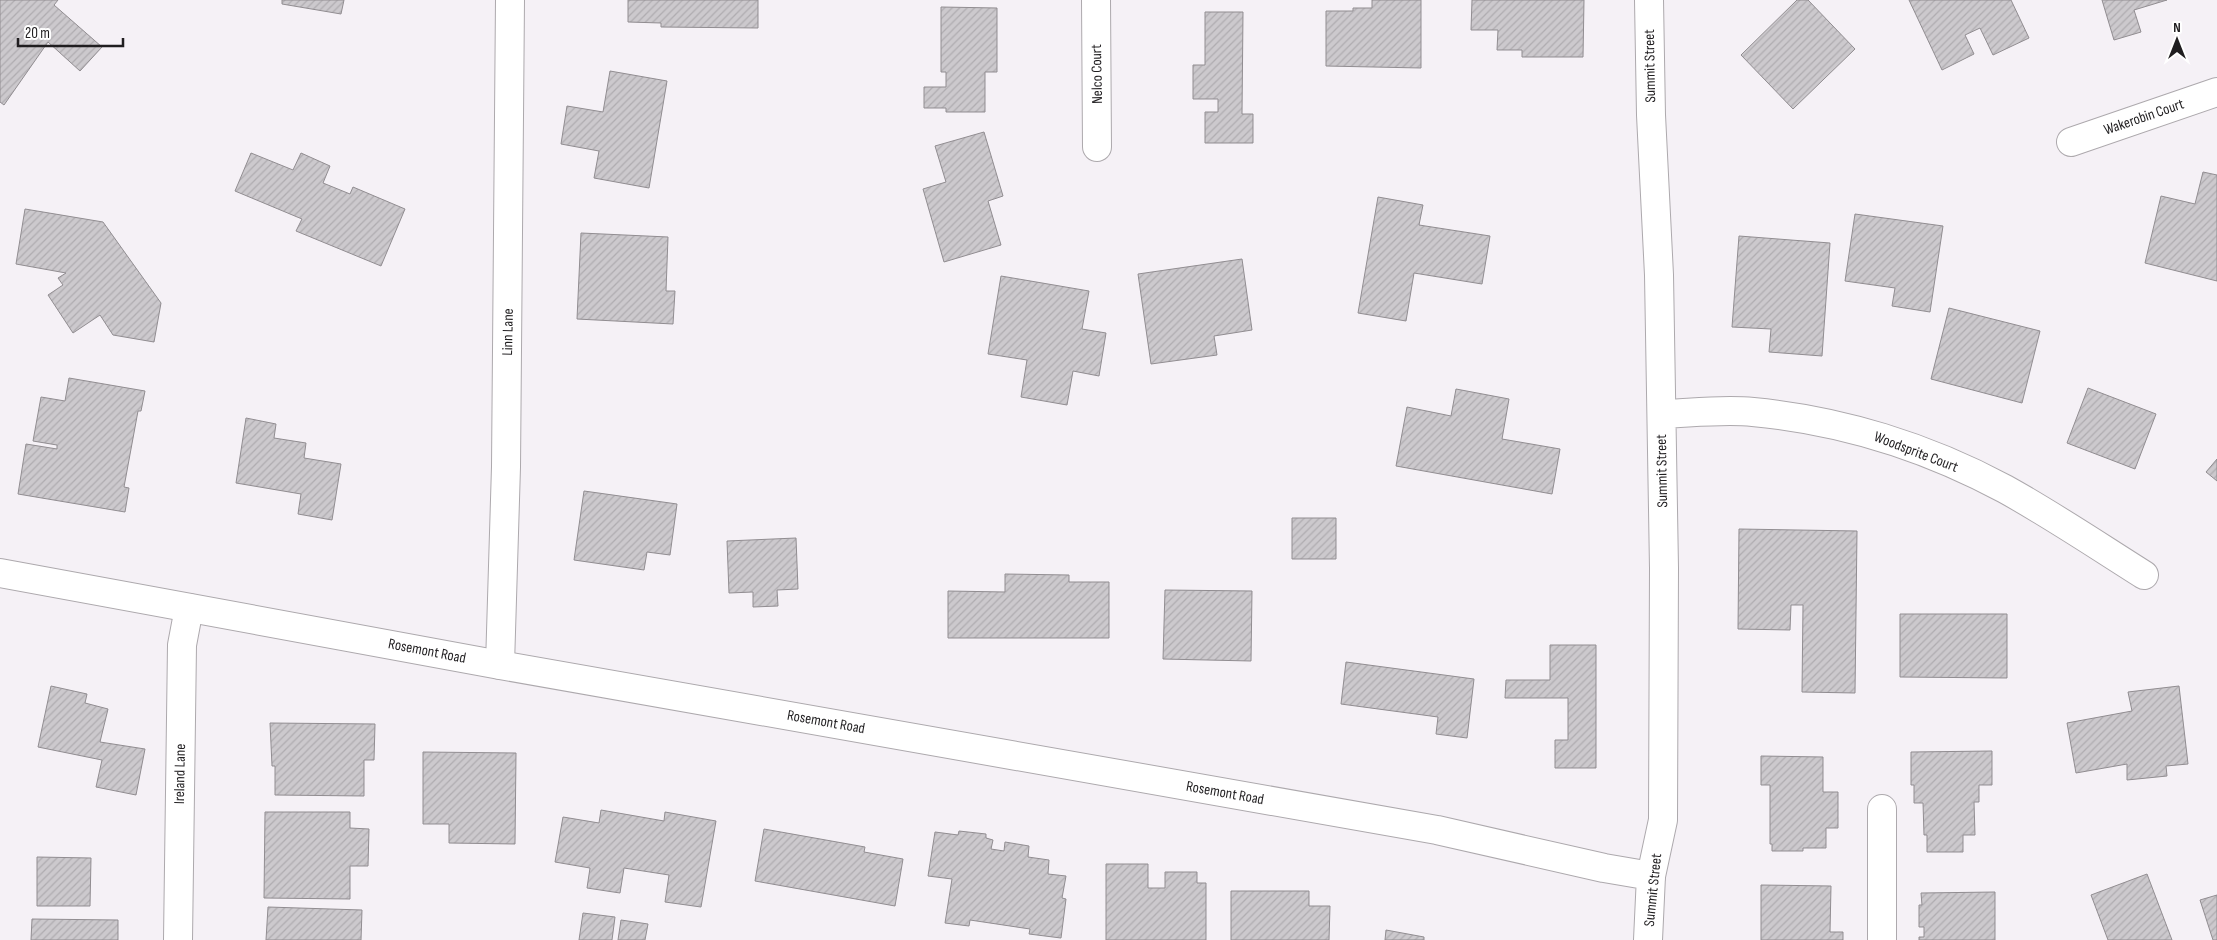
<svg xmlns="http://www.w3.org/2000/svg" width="2217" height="940" font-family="'Sofia Sans Condensed',sans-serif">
<defs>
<pattern id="building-hatch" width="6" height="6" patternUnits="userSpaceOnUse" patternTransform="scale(1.25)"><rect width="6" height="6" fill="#ccc9cd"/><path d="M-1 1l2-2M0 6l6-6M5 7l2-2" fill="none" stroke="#afacb0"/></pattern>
</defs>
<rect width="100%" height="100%" fill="#f5f1f6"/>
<path fill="url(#building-hatch)" stroke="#918d91" d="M0,0H58L54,5L102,47L80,71L48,42L4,105L0,102Z
M282,0H344L341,14L282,4Z
M628,0H758V28L661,27V23L628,22Z
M1372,0H1421V68L1326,66V11H1353V8H1372Z
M1472,0H1584L1583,57H1522V50H1497L1498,30H1471Z
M1797,0H1808L1855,49L1793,109L1741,55Z
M1909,0H2011L2029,38L1993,55L1980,28L1965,35L1974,54L1942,70Z
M2102,0H2167L2134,10L2141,32L2114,40Z
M941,7L997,8V72H985V112H946V108H924V87H946V72H941Z
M1205,12H1243L1242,114H1253V143H1205V112H1218V99H1193V65H1205Z
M610,71L667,81L649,188L594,178L599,151L561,144L567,106L603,112Z
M984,132L1003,196L988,201L1001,245L944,262L923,189L946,182L935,146Z
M251,153L293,170L301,153L330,166L323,183L350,194L353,187L405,209L381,266L296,231L302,219L235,191Z
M2203,172L2217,175V281L2145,263L2161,196L2195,204Z
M1378,197L1423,205L1419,225L1490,236L1482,284L1414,273L1406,321L1358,313Z
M25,209L103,222L161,303L154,342L113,335L100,315L73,333L48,295L63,285L58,278L66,273L16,264Z
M1855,214L1943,226L1930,312L1892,306L1895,288L1845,281Z
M581,233L668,237L666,291H675L673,324L577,319Z
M1739,236L1830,243L1822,356L1769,352L1771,329L1732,327Z
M1242,259L1252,330L1214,336L1217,355L1151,364L1138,274Z
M1001,276L1089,291L1082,329L1106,333L1099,376L1073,371L1067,405L1021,397L1027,360L988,354Z
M1949,308L2040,331L2022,403L1931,379Z
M69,378L145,391L141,411H138L124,487L129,488L125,512L18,494L26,444L57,449V445L33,441L41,397L65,401Z
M2088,388L2156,414L2135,469L2067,443Z
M1456,389L1509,399L1502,439L1560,449L1552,494L1396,466L1407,407L1451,416Z
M246,418L276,424L274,438L306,443L304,458L341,464L332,520L298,514L301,494L236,483Z
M2217,459V481L2206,472Z
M584,491L677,504L670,555L647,552L644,570L574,560Z
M1292,518H1336V559H1292Z
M1739,529L1857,531L1855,693L1802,692L1803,605H1791L1790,630L1738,629Z
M796,538L798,589L777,590L778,606L753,607V592L729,593L727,541Z
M1005,574L1069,575V582H1109V638H948V591L1005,592Z
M1165,590L1252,591L1251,661L1163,659Z
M1900,614H2007V678L1900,677Z
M1550,645H1596V768H1555V740H1568V698H1505L1506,680H1550Z
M1346,662L1474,679L1467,738L1436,734L1438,717L1341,704Z
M51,686L87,694L85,703L108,709L100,742L145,749L136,795L96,787L102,760L38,747Z
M2179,686L2188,764L2166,766L2167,776L2127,780V764L2076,773L2067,723L2132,711L2128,692Z
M270,723L375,724L374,760H364V796L275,795V766H272Z
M1992,751V785H1979V802H1974L1975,835H1963V852H1927V835H1924L1923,803H1914V785H1911V752Z
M423,752L516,753L515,844L449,843V824H423Z
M1761,756L1823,757V792H1838V828H1826V848H1803V851H1772V844H1770V785H1761Z
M601,810L664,821L665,812L716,821L701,907L665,902L669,875L624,868L620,893L587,888L590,868L555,862L563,817L599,823Z
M265,812H350V828L369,829L368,866H350V899L264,898Z
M764,829L865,847L864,852L903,859L895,906L755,881Z
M959,831L986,834V838L993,840L991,849L1004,851L1005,842L1029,846L1028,857L1049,860L1048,874L1066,876L1062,898L1066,899L1061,938L1029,934L1030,929L970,920L969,926L945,923L952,879L928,876L935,832L958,835Z
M37,857L91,858L90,906H37Z
M1106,864H1148V888H1165V872H1197V883H1206V940H1106Z
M2147,874L2172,940H2108L2091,895Z
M1761,885L1831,886L1830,932H1843V940H1761Z
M1231,891H1309V906H1330L1329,940H1231Z
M1995,892V940H1919V937H1924V927H1919V905H1922L1921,893Z
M2217,895V940H2213L2200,900Z
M268,907L362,910L361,940H266Z
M583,913L615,917L612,940H579Z
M32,919L118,920V940H31Z
M621,920L648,924L645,940H618Z
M1386,930L1424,937V940H1385Z"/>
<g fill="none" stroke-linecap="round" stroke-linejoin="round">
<g stroke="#ada9ad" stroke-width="30">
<path id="minor" d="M1096,0L1097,147
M1649,0L1651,115L1659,275L1664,568L1663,820L1651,876
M2071,142L2217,92
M1662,414C1691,413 1723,409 1753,412C1840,420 1927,447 2005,489C2052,515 2098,546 2144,575
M500,665L506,467L510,0
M1882,809V940
M178,940L182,645L189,608"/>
</g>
<g stroke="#ada9ad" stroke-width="30">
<path id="major" d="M0,573L500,665L1437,830L1604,868L1651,876L1648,940"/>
</g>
<use href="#minor" stroke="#fff" stroke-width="28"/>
<use href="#major" stroke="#fff" stroke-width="28"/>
</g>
<g text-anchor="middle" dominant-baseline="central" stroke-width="4.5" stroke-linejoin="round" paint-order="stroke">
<g font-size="15" fill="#201e20" stroke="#fff">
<text transform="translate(1650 66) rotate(-91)">Summit Street</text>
<text transform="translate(1097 74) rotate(-91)">Nelco Court</text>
<text transform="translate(2144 117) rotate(-19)">Wakerobin Court</text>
<text transform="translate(508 332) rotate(-89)">Linn Lane</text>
<text transform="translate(1916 452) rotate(21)">Woodsprite Court</text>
<text transform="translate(1662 471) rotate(-91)">Summit Street</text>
<text transform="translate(427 651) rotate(11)">Rosemont Road</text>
<text transform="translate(826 722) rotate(10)">Rosemont Road</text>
<text transform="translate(180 774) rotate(-89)">Ireland Lane</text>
<text transform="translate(1225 793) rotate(10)">Rosemont Road</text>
<text transform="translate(1653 890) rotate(-84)">Summit Street</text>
</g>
</g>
<g transform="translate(2177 40)" stroke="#ffffff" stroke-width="4" paint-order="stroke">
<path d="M0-4L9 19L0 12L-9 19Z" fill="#201e20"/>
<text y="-8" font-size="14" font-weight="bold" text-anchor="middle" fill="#201e20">N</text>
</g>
<path d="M18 38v8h105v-8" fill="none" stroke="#201e20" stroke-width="2.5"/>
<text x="25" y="38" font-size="15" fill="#201e20" stroke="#ffffff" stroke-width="4" paint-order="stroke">20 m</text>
</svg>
